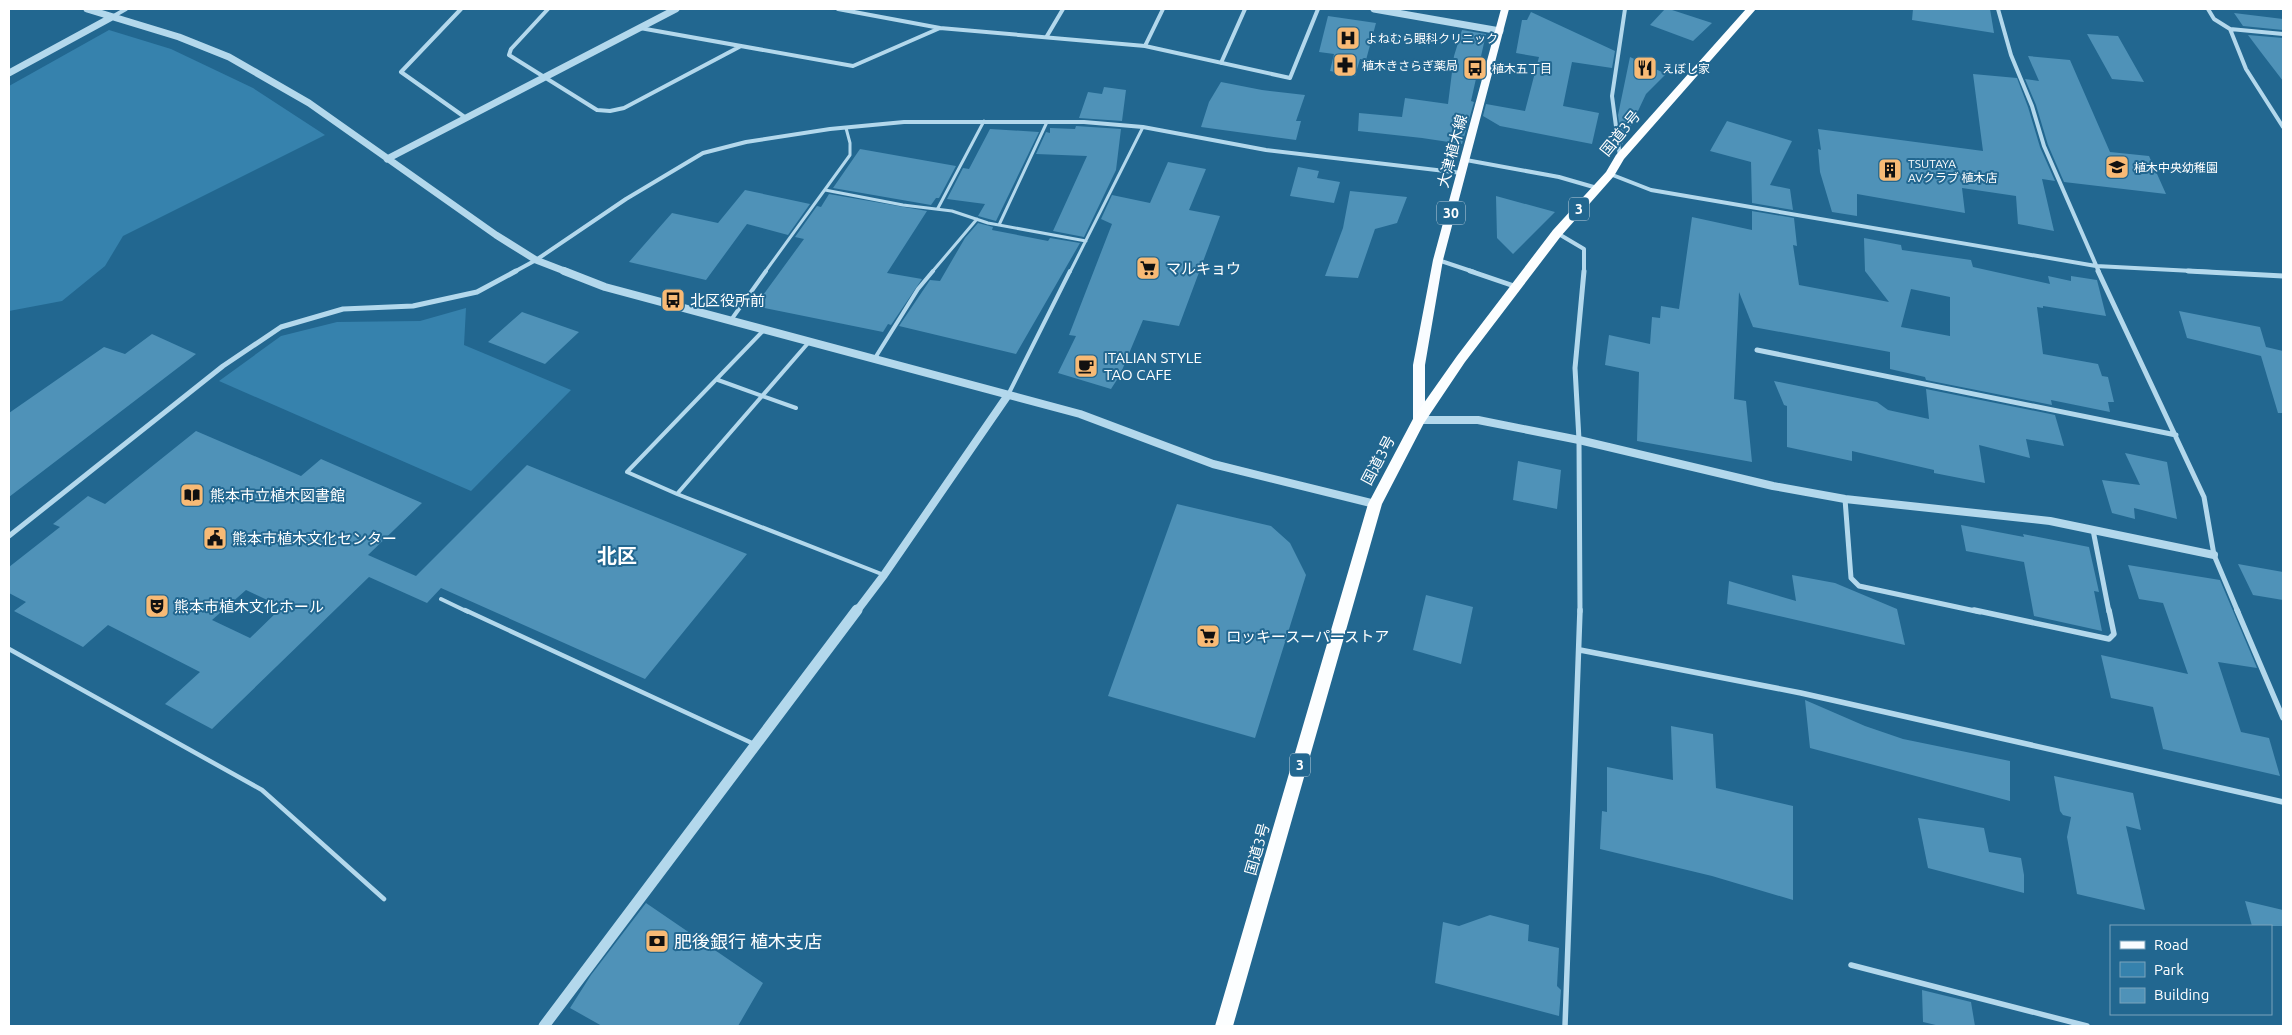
<svg xmlns="http://www.w3.org/2000/svg" width="2292" height="1035" font-family="Ubuntu,'Noto Sans JP',sans-serif">
<rect width="100%" height="100%" fill="#226790"/>
<path fill="#3682ad" d="M109,30L171,49L253,88L325,135L123,236L105,266L62,301L9,311V86Z
M466,308L464,345L571,390L471,491L219,381L281,336L337,322L420,321Z"/>
<path fill="#4f92b8" fill-rule="evenodd" d="M1665,9H1669L1712,23L1693,41L1650,25Z
M1913,9H1990L1994,33L1912,20Z
M1531,12L1615,51L1612,68L1572,62L1563,106L1599,113L1592,144L1500,126L1483,116L1486,104L1525,111L1539,57L1516,53L1522,20H1527Z
M2234,13L2283,19V30L2243,26Z
M1328,16L1376,23L1366,60L1360,59L1355,76L1330,71L1334,54L1319,52Z
M1462,30L1486,34L1471,101L1474,102L1462,144L1422,138L1358,131L1359,113L1402,117L1405,98L1448,104L1454,56Z
M2087,34L2118,36L2144,82L2112,79Z
M2248,35L2283,38V81L2260,51Z
M2028,56L2070,60L2110,152L2149,156L2166,194L2064,182L2048,145L2036,105L2025,79L2039,81Z
M1630,57L1666,74L1646,94L1622,145L1618,115Z
M1973,74L2017,78L2028,107L2040,147L2055,181L2042,179L2054,231L2018,224L2016,196L1962,188L1965,213L1857,194V216L1832,212L1820,172L1818,149L1821,150L1818,129L1983,151Z
M1221,82L1262,90L1305,95L1296,121H1301L1296,140L1201,127L1209,102Z
M1104,87L1126,90L1122,121L1079,118L1088,92L1102,94Z
M1727,121L1792,141L1770,185L1790,189L1793,210L1752,203L1751,162L1710,151Z
M1076,126L1121,129L1116,170L1084,237L1053,231L1087,156L1036,154L1046,132L1050,133V128L1075,129Z
M990,129L1039,132L996,221L978,216L985,204L947,199L963,168L969,169Z
M860,149L956,166L939,198H936L931,205L833,188Z
M1168,162L1206,169L1189,210L1220,216L1179,326L1143,320L1120,375L1111,389L1058,373L1076,336L1069,335L1112,224L1101,219L1112,195L1150,203Z
M1298,167L1319,171L1317,178L1340,182L1334,203L1290,196Z
M745,190L810,204L788,235L747,224L706,280L629,262L672,213L718,223Z
M1350,191L1407,197L1397,223L1375,229L1358,278L1325,276L1343,228Z
M829,194L927,211L887,273L922,279L891,325L888,324L883,332L755,306L804,239L795,237L817,206L821,207Z
M1496,196L1555,212L1513,254L1497,238Z
M1752,211L1794,218L1797,246L1793,245L1799,285L1889,302L1865,271L1864,238L1901,245L1902,250L1971,260L1973,267L2050,284L2048,276L2071,281V276L2097,280L2106,316L2043,306V308L2037,307L2043,354L2098,364L2102,376L2108,377L2114,402H2108L2110,412L2051,400L2052,405L1926,380L1925,377L1890,369V352L1753,327L1739,292L1734,399L1746,401L1752,462L1637,441L1639,372L1605,365L1609,335L1650,344L1652,317L1660,318L1661,306L1679,309L1692,217L1752,230ZM1911,289L1950,297V336L1901,327Z
M978,223L993,227L992,230L1048,241L1050,238L1080,243L1016,354L899,326L930,280L940,281L965,238Z
M2179,311L2260,327L2266,347L2283,351V413H2278L2261,356L2187,338Z
M522,312L579,332L545,364L488,342Z
M152,334L196,354L9,497V413L104,347L125,354Z
M1774,381L1877,402L1888,410L1929,419L1926,389L2055,415L2064,446L2026,439L2030,458L1979,445L1985,483L1934,473V470L1852,451V461L1787,447V406L1784,405Z
M196,431L301,476L321,459L422,503L368,555L416,576L527,465L747,554L645,679L441,588L427,603L369,577L212,729L165,704L200,672L108,625L83,647L14,611L26,602L9,593V567L60,527L53,524L88,496L105,504ZM246,590L282,607L250,638L212,620Z
M2125,453L2167,462L2177,519L2134,508L2135,519L2112,513L2102,480L2140,485Z
M1518,461L1561,470L1557,509L1513,500Z
M1177,504L1271,526L1290,543L1306,575L1255,738L1108,696Z
M1961,525L2024,537L2023,534L2089,547L2099,592L2094,591L2102,631L2034,616L2024,562L1966,551Z
M2238,564L2283,572V600L2253,595Z
M2128,565L2220,580L2257,668L2218,662L2241,732L2269,738L2280,776L2163,749L2153,707L2111,698L2101,655L2188,674L2163,603L2139,599Z
M1792,575L1835,583L1897,609L1905,645L1727,604L1729,581L1796,601Z
M1426,595L1473,607L1461,664L1413,650Z
M1805,700L1865,726L1903,739L2010,761V801L1810,748Z
M1671,726L1713,734L1716,788L1793,806V900L1712,876L1600,849L1602,811L1607,812V767L1673,780Z
M2054,776L2133,793L2141,830L2126,826L2145,910L2077,894L2067,837L2071,817L2063,815L2060,811Z
M1918,818L1984,828L1989,852L2021,858L2024,875V893L1928,868Z
M2245,901L2283,910V926H2252Z
M646,903L763,983L738,1026H602L570,1008L591,975Z
M1490,915L1529,925L1528,941L1559,948L1557,986L1561,990L1559,1016L1435,983L1443,922L1459,926Z
M1922,990L1971,1002L1975,1026H1940L1923,1022Z"/>
<g fill="none" stroke-linecap="round" stroke-linejoin="round">
<path stroke="#b3d8ec" stroke-width="3" d="M825,190L903,205L952,211L988,223L1086,241
M938,208L984,121
M999,225L1047,122
M765,272L850,155V143L846,128
M932,272L977,219
M1070,272L1143,127"/>
<path stroke="#b3d8ec" stroke-width="4" d="M731,320L766,271
M809,342L677,494L884,575
M875,358L918,289L933,271
M718,380L796,408
M1008,395L1070,271
M677,494L627,472L763,331
M441,599L468,612"/>
<path stroke="#b3d8ec" stroke-width="4.5" d="M465,610L754,744
M9,649L262,790L384,899"/>
<path stroke="#b3d8ec" stroke-width="4" d="M461,9L401,72L466,118
M548,9L511,49L509,55L597,110L610,111L624,108L741,46
M1998,9L2011,55L2032,106L2044,146L2099,272
M2208,9L2214,19L2230,29
M112,17L126,9
M640,28L853,66L940,28L838,9
M940,28L1145,46L1290,78L1318,9
M2283,34L2230,29L2246,69L2283,127
M1047,36L1063,9
M1145,46L1163,9
M1221,63L1245,9
M1620,157L1612,96L1625,9
M1466,160L1559,177L1597,188
M1610,174L1651,190L2096,266L2212,272
M1557,233L1584,249V272
M1438,260L1474,272
M514,272L536,260L626,199L703,153L746,142L830,129L904,122H1084L1143,127L1266,150L1462,173"/>
<path stroke="#b3d8ec" stroke-width="5" d="M1470,271L1517,287
M2098,271L2204,497L2214,555L2238,612
M2188,271L2283,276
M1757,350L2176,435
M1845,499L1851,578L1859,586L1980,612
M2093,530L2109,612
M9,536L223,366L281,327L343,309L413,306L477,292L516,271
M1580,612L1579,440L1575,368L1584,271"/>
<path stroke="#b3d8ec" stroke-width="5.5" d="M1974,610L2109,639L2114,634L2109,610
M2237,610L2283,718
M1580,650L1801,693L2283,802
M1851,965L2087,1026
M1565,1026L1580,610"/>
<path stroke="#b3d8ec" stroke-width="7" d="M87,9L179,37L229,57L309,103L496,235L536,260L567,272
M1374,9L1500,31
M9,73L112,17
M387,159L676,9"/>
<path stroke="#b3d8ec" stroke-width="8" d="M564,271L605,287L1080,414L1213,464L1375,504
M1419,420H1478L1579,440L1773,486L1845,499L2050,521L2214,555
M856,612L884,575L1008,395"/>
<path stroke="#b3d8ec" stroke-width="11" d="M544,1026L857,610"/>
<path fill="#f9fcff" fill-rule="evenodd" d="M1501,9H1509L1443,260L1425,365V420L1419,424L1413,420V365L1433,260Z"/>
<path fill="#fcfeff" fill-rule="evenodd" d="M1746,9H1756L1624,159L1614,176L1561,236L1465,362L1424,423L1382,504L1233,1026H1215L1368,504L1414,417L1457,356L1553,230L1606,172L1616,155Z"/>
</g>
<defs>
<g id="hospital-square" transform="scale(1.25)"><rect x="-9" y="-9" width="18" height="18" rx="4" fill="#f8ba75" stroke="#226790"/><path d="M-5-5h3v3.5h4V-5h3V5h-3V1.5h-4V5h-3Z" fill="#111"/></g>
<g id="pharmacy-square" transform="scale(1.25)"><rect x="-9" y="-9" width="18" height="18" rx="4" fill="#f8ba75" stroke="#226790"/><path d="M-2-6h4v4h4v4h-4v4h-4v-4h-4v-4h4Z" fill="#111"/></g>
<g id="bus-square" transform="scale(1.25)"><rect x="-9" y="-9" width="18" height="18" rx="4" fill="#f8ba75" stroke="#226790"/><path d="M-5-6H5V4H4V6H2V4H-2V6H-4V4H-5ZM-3.5-4V0h7V-4ZM-3.5 1.2v1.5H-2V1.2ZM2 1.2v1.5H3.5V1.2Z" fill="#111"/></g>
<g id="restaurant-square" transform="scale(1.25)"><rect x="-9" y="-9" width="18" height="18" rx="4" fill="#f8ba75" stroke="#226790"/><path d="M-5-6h1v4h1v-4h1v4h1v-4h1v5L-1.5 .5V6h-2V.5L-5-1ZM5-6V6H3V1.5H1.5Q1.5-4 5-6Z" fill="#111"/></g>
<g id="school-square" transform="scale(1.25)"><rect x="-9" y="-9" width="18" height="18" rx="4" fill="#f8ba75" stroke="#226790"/><path d="M0-5L7-2L0 1L-7-2ZM-4 1L0 2.5L4 1V4Q0 6-4 4Z" fill="#111"/></g>
<g id="building-square" transform="scale(1.25)"><rect x="-9" y="-9" width="18" height="18" rx="4" fill="#f8ba75" stroke="#226790"/><path d="M-4-6H4V6H1V3H-1V6H-4ZM-2.5-4.3h1.7v1.8h-1.7ZM.8-4.3h1.7v1.8H.8ZM-2.5-1h1.7V.8h-1.7ZM.8-1h1.7V.8H.8Z" fill="#111"/></g>
<g id="supermarket-square" transform="scale(1.25)"><rect x="-9" y="-9" width="18" height="18" rx="4" fill="#f8ba75" stroke="#226790"/><path d="M-6-5.5h2.5l.6 2H6L4.5 2H-2.5L-4.4-4H-6ZM-1.5 3.2a1.3 1.3 0 1 0 .1 0ZM3 3.2a1.3 1.3 0 1 0 .1 0Z" fill="#111"/></g>
<g id="cafe-square" transform="scale(1.25)"><rect x="-9" y="-9" width="18" height="18" rx="4" fill="#f8ba75" stroke="#226790"/><path d="M-5.5-4.5H6V0H3Q3 3.5 0 3.5H-2.5Q-5.5 3.5-5.5 0ZM3-3.2v2h1.7v-2ZM-6 4.5H4V6H-6Z" fill="#111"/></g>
<g id="library-square" transform="scale(1.25)"><rect x="-9" y="-9" width="18" height="18" rx="4" fill="#f8ba75" stroke="#226790"/><path d="M-6-4Q-3-5.5-.7-3.5V5Q-3 3-6 4ZM6-4Q3-5.5 .7-3.5V5Q3 3 6 4Z" fill="#111"/></g>
<g id="civic-square" transform="scale(1.25)"><rect x="-9" y="-9" width="18" height="18" rx="4" fill="#f8ba75" stroke="#226790"/><path d="M-.6-6.5H3V-4.5H.6V-3L4-1V1h2V6H-6V1h2V-1L-.6-3ZM-1.2 2.5V6h2.4V2.5Z" fill="#111"/></g>
<g id="theatre-square" transform="scale(1.25)"><rect x="-9" y="-9" width="18" height="18" rx="4" fill="#f8ba75" stroke="#226790"/><path d="M-5-5.5Q0-4 5-5.5V0Q5 5 0 6Q-5 5-5 0ZM-3.3-2.5H-1v1.5H-3.3ZM1-2.5H3.3v1.5H1ZM-2.8 1Q0 5.5 2.8 1Z" fill="#111"/></g>
<g id="bank-square" transform="scale(1.25)"><rect x="-9" y="-9" width="18" height="18" rx="4" fill="#f8ba75" stroke="#226790"/><path d="M-6-4H6V4H-6ZM0-2.3a2.3 2.3 0 1 0 0 4.6a2.3 2.3 0 1 0 0-4.6Z" fill="#111"/></g>
</defs>
<g fill-rule="evenodd">
<use href="#hospital-square" x="1348" y="38"/>
<use href="#pharmacy-square" x="1345" y="65"/>
<use href="#bus-square" x="1475" y="68"/>
<use href="#restaurant-square" x="1645" y="68"/>
<use href="#school-square" x="2117" y="167"/>
<use href="#building-square" x="1890" y="170"/>
<use href="#supermarket-square" x="1148" y="268"/>
<use href="#bus-square" x="673" y="300"/>
<use href="#cafe-square" x="1086" y="366"/>
<use href="#library-square" x="192" y="495"/>
<use href="#civic-square" x="215" y="538"/>
<use href="#theatre-square" x="157" y="606"/>
<use href="#supermarket-square" x="1208" y="636"/>
<use href="#bank-square" x="657" y="941"/>
</g>
<g text-anchor="middle" dominant-baseline="central" stroke-width="4" stroke-linejoin="round" paint-order="stroke">
<g font-size="12" fill="#fff" stroke="#226790" text-anchor="start">
<text x="1366" y="38">よねむら眼科クリニック</text>
<text x="1362" y="65">植木きさらぎ薬局</text>
<text x="1492" y="68">植木五丁目</text>
<text x="1662" y="68">えぼし家</text>
<text x="1908" y="163">TSUTAYA<tspan x="1908" dy="14">AVクラブ 植木店</tspan></text>
<text x="2134" y="167">植木中央幼稚園</text>
</g>
<g fill="#226790" stroke="#bdd1de" stroke-width="1">
<rect x="1569" y="197.5" width="20" height="23" rx="4"/>
<rect x="1437" y="201.5" width="28" height="23" rx="4"/>
<rect x="1290" y="753.5" width="20" height="23" rx="4"/>
</g>
<g font-size="14" font-weight="bold" fill="#fff">
<text x="1579" y="209">3</text>
<text x="1451" y="213">30</text>
<text x="1300" y="765">3</text>
</g>
<g font-size="15" fill="#fff" stroke="#226790">
<text transform="translate(1620 133) rotate(-51)">国道3号</text>
<text transform="translate(1452 151) rotate(-75)">大津植木線</text>
<text transform="translate(1378 460) rotate(-62)">国道3号</text>
<text transform="translate(1257 849) rotate(-74)">国道3号</text>
</g>
<g font-size="15" fill="#fff" stroke="#226790" text-anchor="start">
<text x="1166" y="268">マルキョウ</text>
<text x="690" y="300">北区役所前</text>
<text x="1104" y="357">ITALIAN STYLE<tspan x="1104" dy="17">TAO CAFE</tspan></text>
<text x="210" y="495">熊本市立植木図書館</text>
<text x="232" y="538">熊本市植木文化センター</text>
<text x="174" y="606">熊本市植木文化ホール</text>
<text x="1226" y="636">ロッキースーパーストア</text>
</g>
<g font-size="18" fill="#fff" stroke="#226790" text-anchor="start">
<text x="674" y="941">肥後銀行 植木支店</text>
</g>
<g font-size="20" font-weight="bold" fill="#fff" stroke="#226790">
<text x="617" y="555">北区</text>
</g>
</g>
<rect width="2292" height="1035" fill="none" stroke="#ffffff" stroke-width="20"/>
<rect x="2110" y="925" width="162" height="90" fill="#226790" stroke="#7aa4bc"/>
<rect x="2120" y="941" width="25" height="8" fill="#f9fcff" stroke="#7aa4bc"/>
<text x="2154" y="950" font-size="15" fill="#ffffff">Road</text>
<rect x="2120" y="962" width="25" height="15" fill="#3682ad" stroke="#7aa4bc"/>
<text x="2154" y="975" font-size="15" fill="#ffffff">Park</text>
<rect x="2120" y="988" width="25" height="15" fill="#4f92b8" stroke="#7aa4bc"/>
<text x="2154" y="1000" font-size="15" fill="#ffffff">Building</text>
</svg>
